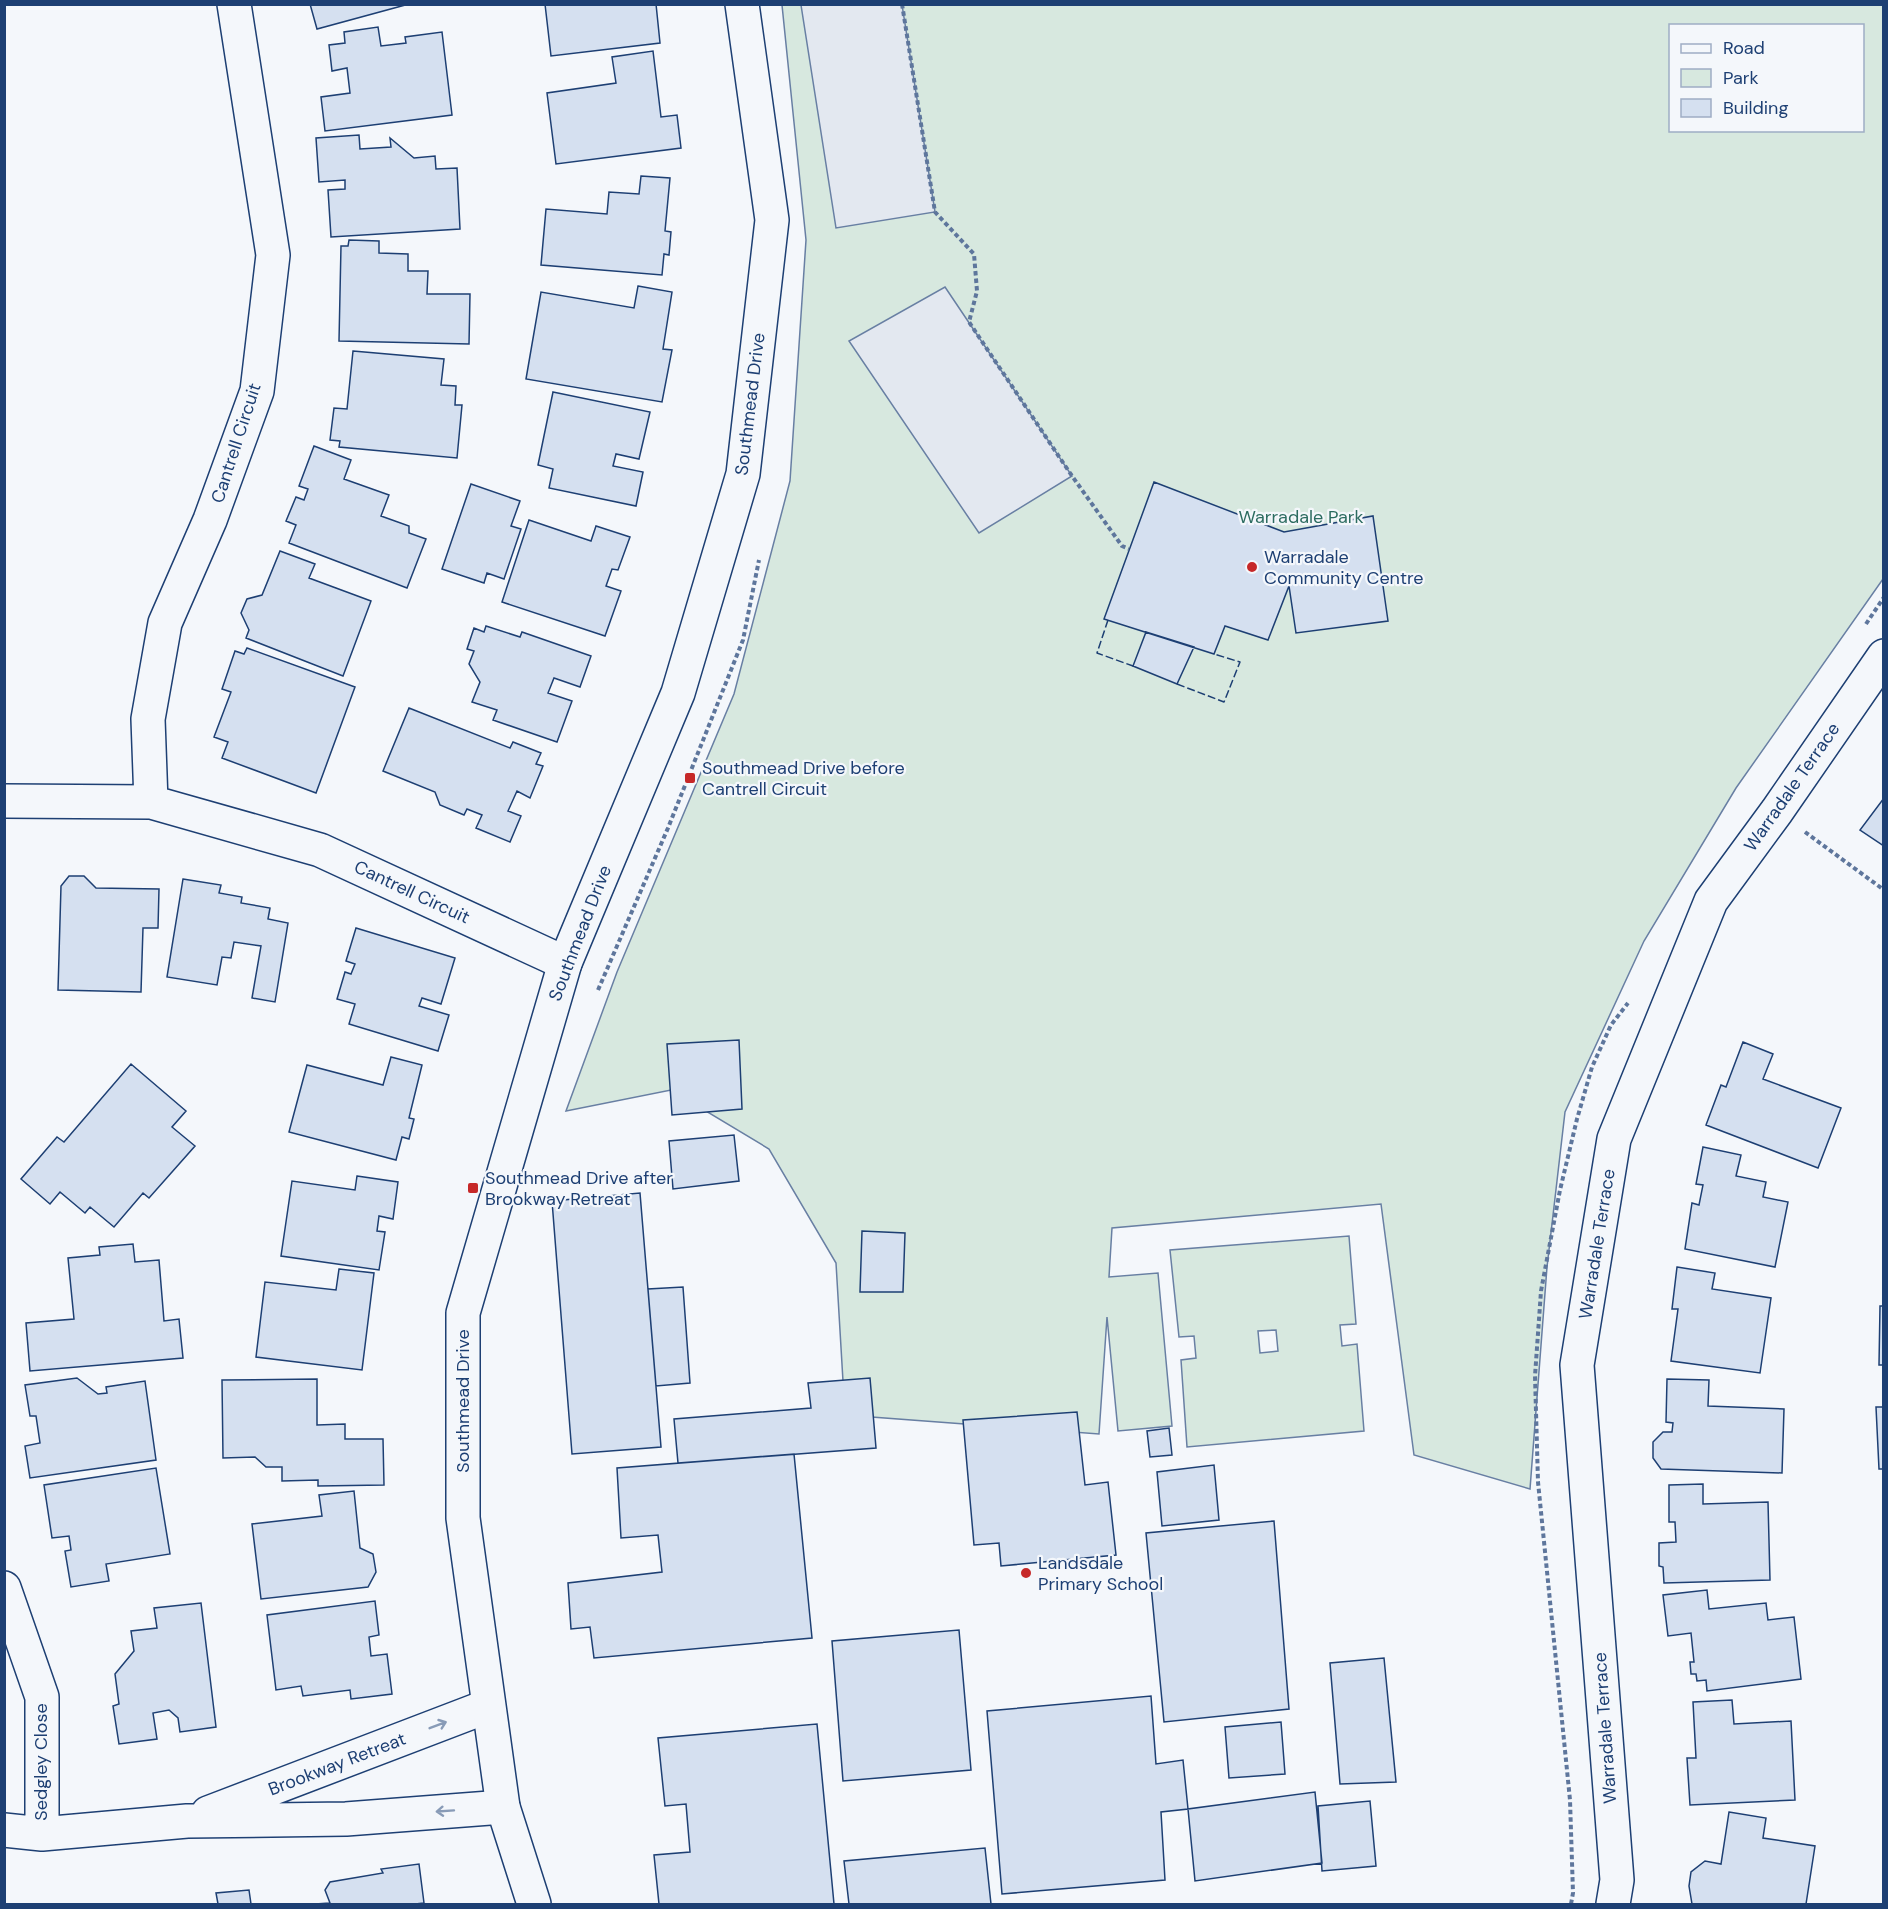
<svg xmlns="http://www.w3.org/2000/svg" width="1888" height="1909" font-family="'DM Sans',sans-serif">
<rect width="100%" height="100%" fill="#f4f7fb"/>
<path fill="#d7e8df" stroke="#687fa3" stroke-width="1.5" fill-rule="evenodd" d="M782,5H1883V579L1736,788L1644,941L1565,1112L1547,1267L1530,1489L1414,1455L1381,1204L1112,1228L1109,1277L1158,1273L1172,1426L1118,1431L1107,1317L1099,1434L845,1415L836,1263L769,1149L671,1090L566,1111L617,972L734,694L790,481L806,240ZM1670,26H1862V130H1670Z
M1349,1236L1356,1324L1340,1325L1342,1346L1357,1344L1364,1431L1187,1447L1181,1360L1196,1358L1194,1336L1179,1337L1170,1250ZM1276,1330L1278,1351L1260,1353L1258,1331Z"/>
<path fill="#e3e8f0" stroke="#687fa3" stroke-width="1.5" d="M801,5H902L935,212L836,228Z
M945,287L1072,476L979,533L849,341Z"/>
<path fill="#d5e0f0" stroke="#1d3f73" stroke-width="1.5" d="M310,4H409L317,29Z
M545,4H656L660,43L551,56Z
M378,27L381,46L406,43L405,37L442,32L452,115L325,131L321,97L350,93L347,68L332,71L329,45L345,43L344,32Z
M653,51L661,117L677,115L681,148L556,164L547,93L616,83L612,57Z
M359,135L360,149L391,147L390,138L414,158L435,156L436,169L457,168L460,229L331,237L328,190L345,189V180L319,182L316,138Z
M641,176L670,178L665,231L671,232L669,255L664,254L662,275L541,265L546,209L607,214L609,192L639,194Z
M349,240L379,241V253L408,254V271H428L427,294H470L469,344L339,341L341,246H348Z
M638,286L672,292L663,349L672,350L662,402L526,379L541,292L634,308Z
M353,351L444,359L441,385L456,386L455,405H462L457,458L339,447L340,441L330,440L334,408L347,409Z
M553,392L650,412L639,459L616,454L613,466L643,472L636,506L549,488L553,469L538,465Z
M314,446L351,460L344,479L389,495L381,516L409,526V533L426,539L407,588L289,543L296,525L286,521L296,497L304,500L308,489L299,486Z
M1154,482L1284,532L1373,516L1388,621L1296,633L1289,586L1268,640L1225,626L1214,654L1104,619Z
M471,484L520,501L511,526L521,529L504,579L487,573L484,583L442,569Z
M529,520L591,541L596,526L630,537L618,570L612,569L606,586L621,591L605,636L502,602Z
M280,551L315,564L309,578L371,601L343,676L246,638L249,630L241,613L247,599L262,595Z
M486,626L520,637L522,632L591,656L580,687L554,678L548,693L572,701L557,742L493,720L497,710L472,702L480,682L469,664L474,651L467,649L474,628L484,632Z
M1146,632L1194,647L1177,684L1133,666Z
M247,648L355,687L316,793L222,758L228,742L214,737L231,692L222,689L235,651L244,654Z
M409,708L510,748L513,742L541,753L536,764L543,766L530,798L517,791L508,811L521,816L510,842L476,828L482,815L467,809L464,815L440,805L435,792L383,771Z
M1884,798V846L1860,830Z
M69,876H84L96,888L159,889L158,928H143L141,992L58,990L61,886Z
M183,879L221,885L219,893L242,897L241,903L270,908L268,919L288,923L275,1002L252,998L261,946L234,942L231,958L222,957L217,985L167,977Z
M356,928L455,958L441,1004L422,998L419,1006L449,1015L438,1051L349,1024L355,1004L337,999L345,972L351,974L355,964L346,961Z
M739,1040L742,1109L672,1115L667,1044Z
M1743,1042L1773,1054L1763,1079L1841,1108L1818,1168L1706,1125L1721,1085L1726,1087Z
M391,1057L422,1065L409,1118L414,1119L409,1139L402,1137L396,1160L289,1132L307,1065L383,1085Z
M131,1064L186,1111L172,1127L195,1146L149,1198L143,1193L114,1227L90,1207L85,1213L60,1192L50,1204L21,1179L57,1137L64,1142Z
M734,1135L739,1181L673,1189L669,1141Z
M1703,1147L1741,1155L1736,1176L1766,1182L1763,1197L1788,1202L1775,1267L1685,1249L1692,1203L1699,1205L1703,1185L1696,1184Z
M357,1176L398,1182L393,1219L379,1216L377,1231L385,1232L379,1270L281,1256L292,1181L355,1190Z
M640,1193L661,1447L572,1454L552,1201Z
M862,1231L905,1233L903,1292H860Z
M133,1244L135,1262L159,1260L164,1321L179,1319L183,1358L30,1371L26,1323L74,1319L68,1258L100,1255L99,1247Z
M1677,1267L1715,1273L1712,1289L1771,1298L1760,1373L1671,1361L1678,1309H1672Z
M339,1269L374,1273L362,1370L256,1357L265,1282L336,1290Z
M683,1287L690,1383L656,1386L648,1289Z
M1880,1306H1884V1365H1879Z
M77,1378L98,1394L107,1393L106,1387L145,1381L156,1460L30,1478L25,1446L40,1443L36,1416H30L25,1385Z
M870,1378L876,1448L678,1463L674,1419L811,1408L808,1383Z
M317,1379V1425L345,1424V1439H383L384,1485L318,1486V1480L282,1481V1467H266L255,1457L223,1458L222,1380Z
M1667,1379L1709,1380L1708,1406L1784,1409L1782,1473L1661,1469L1653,1458V1442L1663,1432H1672L1673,1423L1666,1422Z
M1876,1407H1884V1469H1879Z
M1077,1412L1085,1485L1108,1482L1116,1555L1001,1566L999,1543L974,1545L963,1420Z
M1169,1428L1172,1455L1150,1457L1147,1431Z
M794,1454L812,1638L594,1658L590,1627L571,1629L568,1583L662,1572L658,1535L621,1538L617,1468Z
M1214,1465L1219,1520L1162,1526L1157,1472Z
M156,1468L170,1554L106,1564L109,1581L71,1587L65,1551L71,1550L69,1536L52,1538L44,1485Z
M1703,1484V1504L1768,1502L1770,1580L1664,1583L1663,1567L1659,1566V1543L1676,1542L1675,1522H1669V1485Z
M354,1491L360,1548L373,1554L376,1572L368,1587L261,1599L252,1524L322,1516L319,1495Z
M1274,1521L1289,1709L1164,1722L1146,1533Z
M1707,1590L1709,1609L1766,1603L1768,1620L1794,1617L1801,1679L1707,1691L1706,1680L1697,1681L1696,1674H1691L1690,1662H1694L1691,1633L1668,1636L1663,1595Z
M375,1601L379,1635L369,1637L371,1656L387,1654L392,1694L351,1699L350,1690L303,1696L301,1686L276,1690L267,1615Z
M201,1603L216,1727L180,1732L178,1718L169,1710L153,1713L157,1739L119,1744L113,1706L119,1704L115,1674L134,1651L131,1631L157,1628L154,1608Z
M959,1630L971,1770L843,1781L832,1641Z
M1384,1658L1396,1782L1340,1784L1330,1663Z
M1151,1696L1156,1764L1183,1760L1188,1809L1161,1812L1165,1880L1002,1894L987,1711Z
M1732,1700L1734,1724L1791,1721L1795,1800L1690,1805L1687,1758H1696L1693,1702Z
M1281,1722L1285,1774L1229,1778L1225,1727Z
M817,1724L834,1904H659L654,1855L690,1852L686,1804L665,1806L658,1738Z
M1315,1792L1322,1863L1195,1881L1188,1809Z
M1370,1801L1376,1866L1322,1871L1318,1806Z
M1729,1812L1766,1818L1763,1838L1815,1846L1806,1904H1692L1689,1886L1691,1872L1705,1861L1721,1864Z
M985,1848L991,1904H849L844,1861Z
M419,1864L424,1903L415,1904H315L330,1903L325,1890L330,1882L383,1873L381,1869Z
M249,1890L251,1904H218L216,1893Z"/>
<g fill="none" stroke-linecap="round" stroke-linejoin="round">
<g stroke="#1d3f73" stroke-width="36">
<path id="street" d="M4,801L151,802L320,850L565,963
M151,802L148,719L165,623L210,520L257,391L273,255L234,4
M4,1588L42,1697V1834
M208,1813L488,1706
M4,1830L42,1834L187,1821L346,1819L503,1807"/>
</g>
<g stroke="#1d3f73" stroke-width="36">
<path id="secondary" d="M534,1904L503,1807L463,1518V1313L565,963L678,693L743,474L772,220L742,4
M1613,1904L1617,1880L1577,1365L1614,1139L1711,901L1777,811L1884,656"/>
</g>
<path stroke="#5e769c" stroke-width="4" stroke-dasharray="4.5 3" stroke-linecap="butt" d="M902,4L935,212L974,254L977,291L969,322L1072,476L1122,546L1129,549
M1866,624L1884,597
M1805,832L1884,890
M598,990L668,828L743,640L759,560
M1571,1904L1573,1893L1570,1800L1538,1482L1535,1376L1541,1291L1560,1190L1577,1119L1592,1067L1611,1025L1628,1003"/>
<use href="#street" stroke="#f4f7fb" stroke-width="33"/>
<use href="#secondary" stroke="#f4f7fb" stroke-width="33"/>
<path stroke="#1d3f73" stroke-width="1.5" stroke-dasharray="8 3" stroke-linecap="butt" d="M1108,620L1097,653L1133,666
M1177,684L1224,702L1240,662L1214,654"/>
</g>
<defs><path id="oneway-shaft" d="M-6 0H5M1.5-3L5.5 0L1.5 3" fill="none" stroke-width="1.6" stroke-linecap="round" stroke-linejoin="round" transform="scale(1.5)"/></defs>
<g stroke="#889bb7">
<use href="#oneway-shaft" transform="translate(438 1725) rotate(-21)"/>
<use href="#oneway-shaft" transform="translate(445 1811) rotate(176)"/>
</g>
<g fill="#c62828" stroke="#f4f7fb" stroke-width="2">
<circle cx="1252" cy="567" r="6"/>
<rect x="684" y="772" width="12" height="12" rx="3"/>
<rect x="467" y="1182" width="12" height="12" rx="3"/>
<circle cx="1026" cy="1573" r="6"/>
</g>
<g text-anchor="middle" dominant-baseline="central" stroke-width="4.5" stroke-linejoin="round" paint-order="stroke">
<g font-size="18" fill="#1d3f73" stroke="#f4f7fb">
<text transform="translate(750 404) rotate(-83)">Southmead Drive</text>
<text transform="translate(236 443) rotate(-72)">Cantrell Circuit</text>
<text transform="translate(1792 787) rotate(-55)">Warradale Terrace</text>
<text transform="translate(412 892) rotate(25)">Cantrell Circuit</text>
<text transform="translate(580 933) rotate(-69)">Southmead Drive</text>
<text transform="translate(1597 1244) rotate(-81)">Warradale Terrace</text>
<text transform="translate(463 1401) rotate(-90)">Southmead Drive</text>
<text transform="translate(1605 1728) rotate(-94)">Warradale Terrace</text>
<text transform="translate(41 1762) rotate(-90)">Sedgley Close</text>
<text transform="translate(337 1764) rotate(-21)">Brookway Retreat</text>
</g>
<g font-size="18" fill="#2c6c60" stroke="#f4f7fb">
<text x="1301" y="517">Warradale Park</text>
</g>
<g font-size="18" fill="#1d3f73" stroke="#f4f7fb" text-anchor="start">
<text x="1264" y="557">Warradale<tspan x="1264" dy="21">Community Centre</tspan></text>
<text x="702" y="768">Southmead Drive before<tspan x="702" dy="21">Cantrell Circuit</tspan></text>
<text x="485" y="1178">Southmead Drive after<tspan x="485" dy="21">Brookway Retreat</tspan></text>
<text x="1038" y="1563">Landsdale<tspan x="1038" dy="21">Primary School</tspan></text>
</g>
</g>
<rect width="1888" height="1909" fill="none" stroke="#1d3f73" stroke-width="12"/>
<rect x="1669" y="24" width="195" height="108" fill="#f4f7fb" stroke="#9eadc5" stroke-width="1.5"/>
<rect x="1681" y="44" width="30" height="9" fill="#f4f7fb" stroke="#9eadc5" stroke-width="1.5"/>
<text x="1723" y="54" font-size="18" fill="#1d3f73">Road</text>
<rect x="1681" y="69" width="30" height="18" fill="#d7e8df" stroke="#9eadc5" stroke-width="1.5"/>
<text x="1723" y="84" font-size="18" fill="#1d3f73">Park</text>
<rect x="1681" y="99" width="30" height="18" fill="#d5e0f0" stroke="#9eadc5" stroke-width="1.5"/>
<text x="1723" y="114" font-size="18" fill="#1d3f73">Building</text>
</svg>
